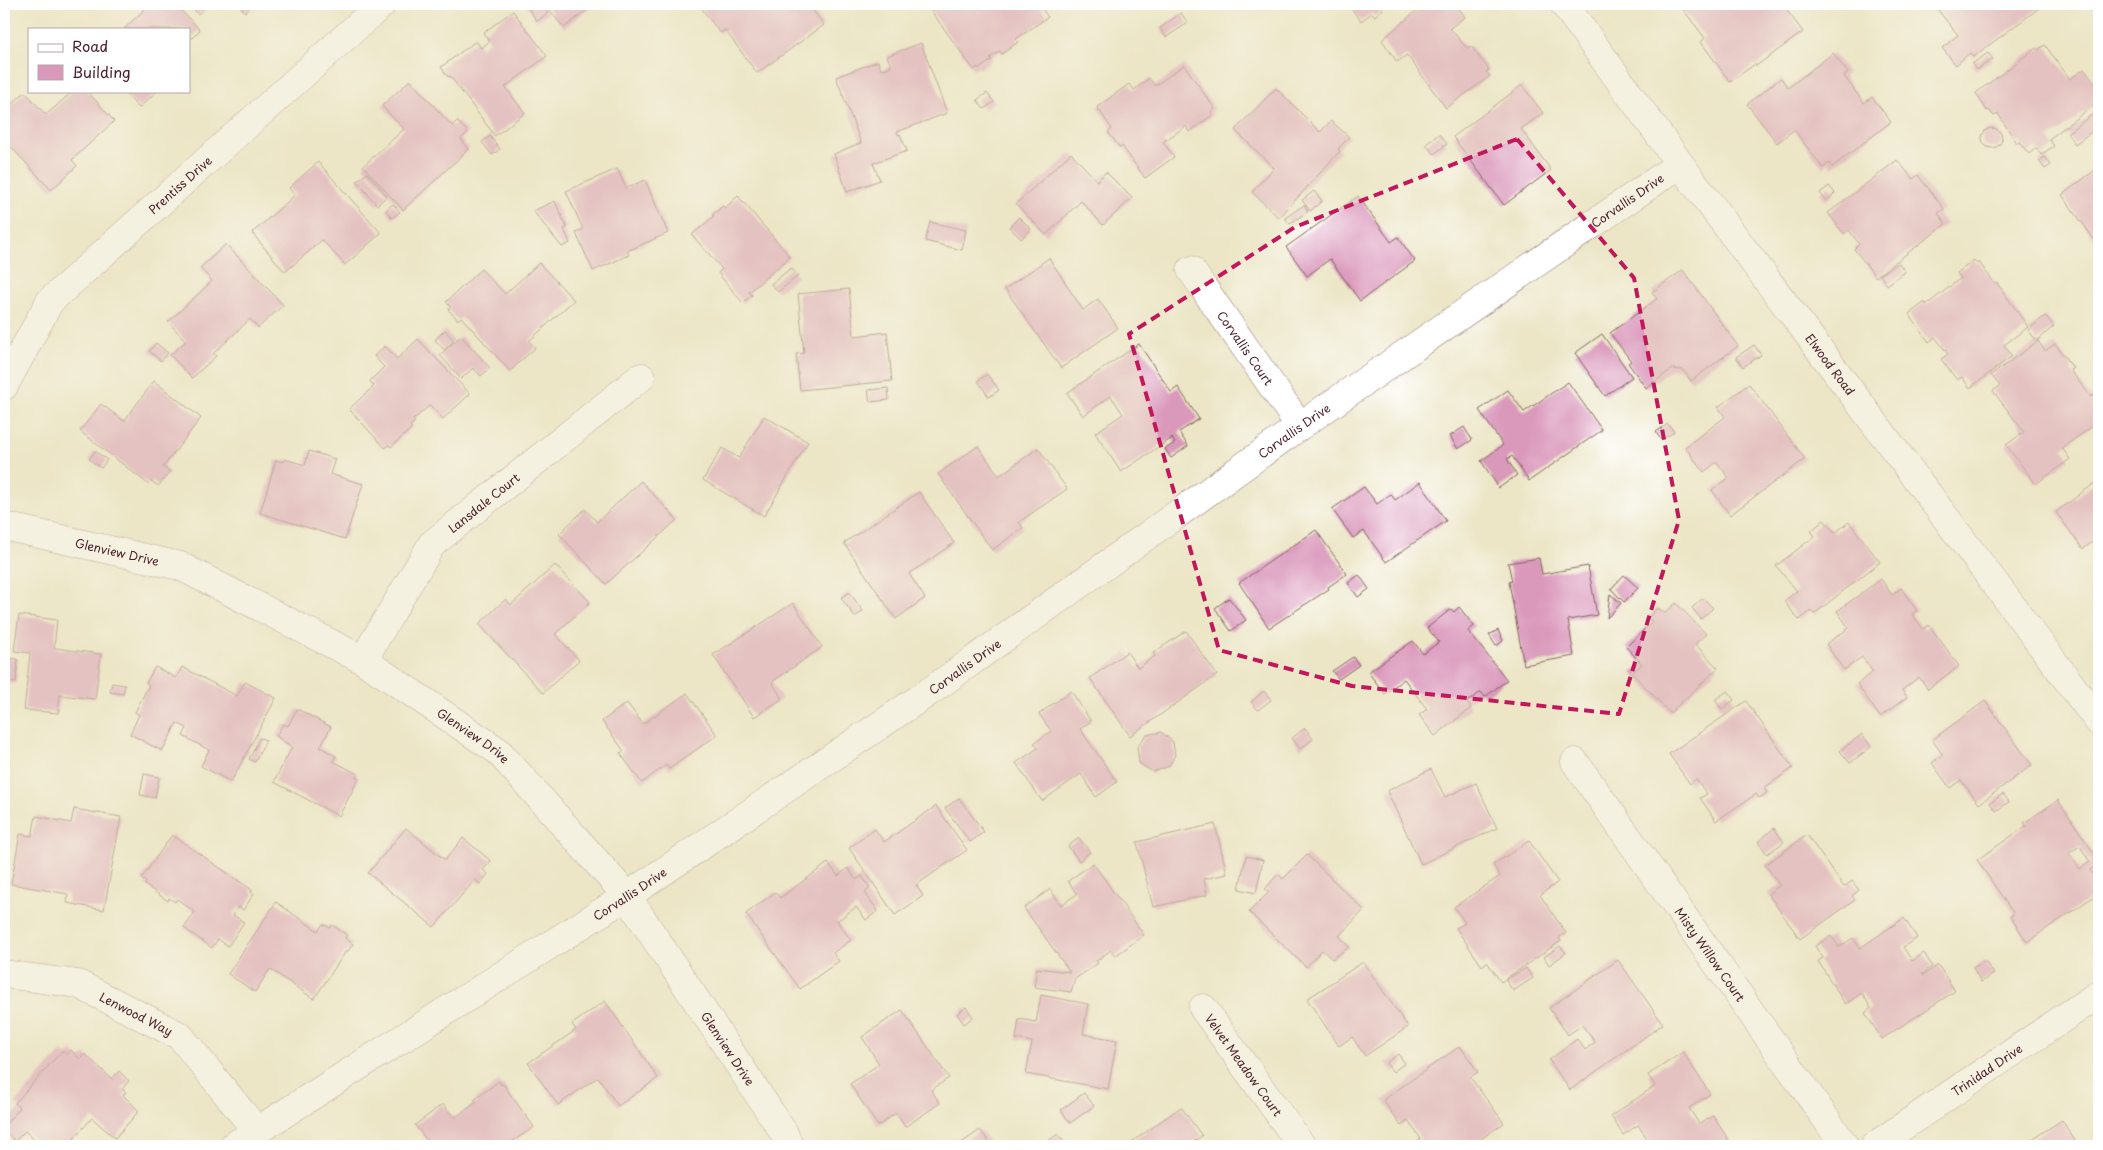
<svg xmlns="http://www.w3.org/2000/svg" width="2103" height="1150" font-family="'Playpen Sans',sans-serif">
<rect width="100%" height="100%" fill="#fff"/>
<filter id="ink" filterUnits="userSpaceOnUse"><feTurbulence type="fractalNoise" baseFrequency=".02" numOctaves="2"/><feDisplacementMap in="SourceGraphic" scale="10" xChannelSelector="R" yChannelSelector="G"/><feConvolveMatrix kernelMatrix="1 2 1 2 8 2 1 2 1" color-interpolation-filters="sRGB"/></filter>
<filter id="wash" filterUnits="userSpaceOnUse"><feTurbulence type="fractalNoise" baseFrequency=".0096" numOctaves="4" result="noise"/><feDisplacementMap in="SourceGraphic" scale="20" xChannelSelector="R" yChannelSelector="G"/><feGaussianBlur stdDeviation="1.12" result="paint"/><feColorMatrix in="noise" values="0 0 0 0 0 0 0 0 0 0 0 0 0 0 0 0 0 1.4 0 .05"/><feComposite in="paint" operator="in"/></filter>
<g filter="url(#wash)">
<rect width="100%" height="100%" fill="#ece6c7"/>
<g id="blocks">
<path fill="#da98bb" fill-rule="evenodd" d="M4,4H14L4,13Z
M150,4H175L200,30L189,41V29H124Z
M189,4H207L208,5L198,14Z
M238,4H254L245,12Z
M525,4H541L548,13L537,21Z
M545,4H595L564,28Z
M702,4H793L797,10L808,4L824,25L757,73L725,30L720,33L699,5Z
M926,4H1038L1048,17L1016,39L1018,42L1002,54L1000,51L990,58L992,60L979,69L978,67L974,70Z
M1348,4H1384L1381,7L1383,9L1375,16L1372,13L1361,21Z
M1424,4H1456L1465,17L1450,28L1464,45L1468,48L1471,46L1489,70L1486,72L1490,76L1446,108L1407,55L1397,62L1382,40Z
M1679,4H1782L1803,32L1756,66L1755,64L1730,82L1701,42L1705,38Z
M1933,4H2040L2042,6L1973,57L1970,53L1956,65L1942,48L1958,35Z
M513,11L547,56L505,87L525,113L495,136L450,76L448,77L441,67L476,41L481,48L490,41L483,33Z
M1181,13L1188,23L1166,37L1160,28Z
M921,43L947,113L897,132L898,135L900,134L907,151L873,163L880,180L847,192L834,154L861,143L836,77L878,61L881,70L891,66L887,56Z
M2045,45L2070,79L2084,69L2099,88V101L2049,139L2054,146L2041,155L2036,148L2029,154L2019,142L2017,143L1998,114L1994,116L1989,110L1987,111L1976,93L2036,48L2038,50Z
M1833,53L1848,73L1844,76L1864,103L1872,97L1891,122L1832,167L1829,163L1823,168L1794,130L1777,143L1747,104L1781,78L1788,88Z
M1988,53L1993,59L1976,70L1972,64Z
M1184,65L1215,109L1211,112L1213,115L1189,132L1186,126L1163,142L1174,157L1145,178L1122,146L1120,148L1108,132L1112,129L1097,107L1129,84L1134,90L1149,78L1155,86Z
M410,80L452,126L457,121L468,132L461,139L469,149L403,210L363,166L404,129L382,106Z
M1522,85L1543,113L1521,129L1551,170L1504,205L1453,137Z
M1276,88L1320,132L1331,121L1349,137L1338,149L1340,151L1279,218L1252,192L1274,168L1235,130Z
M73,91H87L114,121L72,160L77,166L51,190L4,139V111L25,92L46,115Z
M123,91H157L139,108Z
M987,93L994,102L984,109L977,100Z
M2096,112L2099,117V126L2075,144L2067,133Z
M1982 138a10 10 0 1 1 20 0a10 10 0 1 1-20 0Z
M1439,134L1447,144L1434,154L1426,144Z
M490,136L500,149L492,155L482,142Z
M1071,153L1097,181L1106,172L1132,198L1103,225L1081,201L1046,235L1016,204Z
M2045,157L2051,165L2045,169L2039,161Z
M1897,160L1913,179L1918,175L1944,209L1938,213L1946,224L1876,277L1854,249L1859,244L1849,230L1844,234L1828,213Z
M318,162L381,233L345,265L322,240L285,272L252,233L295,195L289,188Z
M2099,167V250L2094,243L2096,242L2062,195Z
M617,169L626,188L645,180L668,233L627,251L629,255L593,271L576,233L583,229L566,191Z
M367,173L387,196L377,205L357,181Z
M1829,186L1835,193L1826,201L1820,193Z
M1314,191L1322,201L1310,211L1302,200Z
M738,196L790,257L749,292L752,295L743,303L718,273L722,269L692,235L714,216L712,215L723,206L725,208Z
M1358,196L1391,242L1398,237L1415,261L1360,301L1330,259L1307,276L1286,247Z
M555,201L567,228L564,229L570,243L562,247L533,211Z
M393,204L400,212L392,218L386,210Z
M1304,205L1308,211L1290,224L1285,218Z
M1019,217L1031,229L1021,239L1009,227Z
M930,222L966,230L962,250L925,241Z
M226,244L283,305L258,328L250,319L213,354L216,356L192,378L170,355L186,341L168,322L212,281L200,268Z
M1049,258L1083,310L1098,299L1118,328L1061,368L1005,289Z
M1974,260L1977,264L1979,262L1995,284L1997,283L2028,327L2004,345L2012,356L1970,388L1962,377L1957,380L1941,359L1948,354L1935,337L1929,342L1909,314L1925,302L1926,305L1961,278L1957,273Z
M539,263L574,300L529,341L535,348L510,371L461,317L458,320L448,309L451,307L446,302L481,269L505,294Z
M1899,263L1905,272L1887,285L1880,275Z
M791,268L798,276L778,292L771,284Z
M1683,270L1738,346L1691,381L1683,370L1672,369L1646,388L1628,363L1631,361L1610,333L1657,299L1652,292Z
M849,289L854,336L887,332L892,381L800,390L796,354L804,353L798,294Z
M2045,316L2054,326L2037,341L2028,330Z
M445,330L454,341L444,350L435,340Z
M1602,334L1632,377L1605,396L1575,353Z
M461,336L490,368L481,376L473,368L461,379L440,355Z
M418,339L470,394L443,419L430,405L413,420L415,422L410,426L412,428L391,447L389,445L385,448L349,409L374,386L370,381L384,367L374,356L385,346L397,359Z
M2038,341L2045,351L2055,344L2073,368L2070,370L2091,397L2093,395L2099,403V427L2095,430L2093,426L2062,448L2070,459L2036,484L2006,445L2024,432L1993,391L2000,386L1991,375Z
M156,343L168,353L161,361L149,351Z
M1139,344L1171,392L1178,387L1199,419L1179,432L1188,446L1171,458L1165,449L1175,443L1172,438L1121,472L1095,433L1123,414L1111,396L1083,416L1067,393Z
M1754,345L1761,355L1743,367L1736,357Z
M987,374L999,390L989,397L978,381Z
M154,381L201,418L163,467L170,472L158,486L151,481L148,484L80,431L101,404L124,421Z
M1568,382L1602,430L1529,481L1512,456L1507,459L1517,475L1499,488L1481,461L1503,445L1479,410L1508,390L1524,412Z
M1749,384L1805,459L1730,515L1712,490L1729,478L1717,462L1704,472L1685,447L1725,417L1718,407Z
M888,388L889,400L870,402L868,390Z
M764,416L808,442L764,516L703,480L722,448L739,458Z
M1668,424L1674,432L1661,440L1656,432Z
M1464,427L1472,440L1458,449L1450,436Z
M978,446L999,476L1038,448L1067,489L1019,522L1023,528L992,550L938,474Z
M95,451L107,460L101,468L89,459Z
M309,451L335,459L330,474L363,484L345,539L260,513L276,460L284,462L285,459L305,465Z
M2099,480V537L2083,549L2056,512Z
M641,481L677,520L606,584L559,534L585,509L597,522Z
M1420,482L1446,521L1386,562L1364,531L1353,538L1332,509L1364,487L1377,504L1391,494L1395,500Z
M919,492L954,543L909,574L925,598L896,619L844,543Z
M1824,520L1835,533L1849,522L1880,562L1814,614L1811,611L1799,620L1784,601L1797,591L1776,566L1815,536L1811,531Z
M1316,530L1347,574L1328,587L1329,589L1269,628L1239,583Z
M1539,558L1542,574L1588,566L1597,615L1568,620L1574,656L1524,665L1509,582L1512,581L1508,563Z
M555,565L590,602L555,634L579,660L543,693L479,624L506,599L511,605Z
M1359,575L1369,589L1358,597L1348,583Z
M1624,575L1638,588L1624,602L1611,589Z
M1881,579L1892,595L1901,588L1917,611L1912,614L1923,629L1929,625L1959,666L1928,689L1919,677L1902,690L1907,697L1880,717L1857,684L1873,672L1862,657L1844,670L1826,644L1849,628L1837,611Z
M849,592L863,611L855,617L841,598Z
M1610,594L1621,603L1607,618Z
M1229,598L1246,620L1231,631L1215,608Z
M1703,598L1713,608L1701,619L1692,608Z
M793,603L822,647L772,682L782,699L754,717L713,655Z
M1676,603L1706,634L1695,644L1718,668L1670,713L1632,673L1642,664L1626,647L1652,622L1648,618L1657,608L1665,613Z
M1459,607L1474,626L1468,631L1507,680L1485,697L1481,692L1467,702L1471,708L1435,736L1419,715L1427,709L1404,679L1385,694L1368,672L1413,641L1423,654L1439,642L1427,628L1451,609L1454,612Z
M19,615L57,620L54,648L101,654L95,699L60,695L58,713L24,710L30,653L14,651Z
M1498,630L1503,641L1496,646L1489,635Z
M1186,631L1217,675L1130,736L1090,678L1127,652L1138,668L1155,656L1153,653Z
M1353,657L1359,665L1339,679L1332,671Z
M5,658L18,659L16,683L4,682Z
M155,667L176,678L182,667L237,696L245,682L276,698L231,782L201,766L209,750L183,736L187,728L177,723L162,751L130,734L139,715L135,712L149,685L146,683Z
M112,683L125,685L123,694L110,692Z
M1071,691L1091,721L1080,729L1117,782L1096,797L1081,774L1042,801L1016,763L1038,748L1034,743L1051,731L1039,714Z
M1264,691L1271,700L1258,710L1251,702Z
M1727,691L1734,700L1722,709L1715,700Z
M687,693L717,735L669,769L666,765L642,783L620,753L624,751L602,721L627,703L643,724Z
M1746,701L1793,768L1764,788L1767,793L1759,798L1756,794L1716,821L1700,798L1707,794L1696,779L1690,784L1669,754Z
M1985,701L2032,765L1979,804L1961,780L1950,788L1932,763L1943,755L1932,740Z
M297,709L331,727L320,747L336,756L333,761L358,774L356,777L359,778L339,816L274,782L292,747L276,736L283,724L288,726Z
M1305,728L1313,739L1300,749L1292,738Z
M1161,732L1173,742L1175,755L1169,766L1153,772L1139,763L1137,747L1146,735Z
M1862,734L1871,747L1850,763L1840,751Z
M260,738L266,740L255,762L249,759Z
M1431,769L1445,797L1476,783L1497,828L1421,864L1387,791Z
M144,774L159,777L155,798L140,795Z
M2003,794L2009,802L1996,811L1990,803Z
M959,798L984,832L970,842L945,808Z
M2058,800L2099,861V864L2090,870L2099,883V893L2027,942L2010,916L2014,914L1977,860L2026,826L2024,823ZM2080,846L2090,862L2080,869L2069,853Z
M936,806L967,850L916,885L923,896L895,915L849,848L875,829L884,842Z
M74,809L121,817L104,910L67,903L68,894L11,884L20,834L32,836L36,816L71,823Z
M1215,824L1227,874L1204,879L1207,895L1153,907L1137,842Z
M406,828L445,860L463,838L491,861L483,870L488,874L480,884L475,880L434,927L368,873Z
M1774,828L1784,842L1767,854L1758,842Z
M172,835L252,890L251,892L254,894L243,910L239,907L233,915L244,922L228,946L218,939L212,948L184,928L195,912L177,899L175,902L169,898L168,901L145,885L146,882L141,879Z
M1807,835L1844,887L1852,881L1859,890L1852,896L1855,900L1800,939L1768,894L1780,885L1765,865Z
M1079,838L1090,852L1079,861L1068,846Z
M1529,841L1558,882L1540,895L1566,933L1559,938L1561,941L1501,982L1487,962L1482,966L1456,928L1465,923L1454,907L1500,876L1493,865Z
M1307,855L1364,910L1339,936L1349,947L1332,959L1322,950L1306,967L1249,912L1269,892L1265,889L1278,874L1283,879Z
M1246,856L1263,860L1256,893L1239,889Z
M828,863L838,876L848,868L856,880L862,876L870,888L865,893L878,911L866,920L856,907L837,921L851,940L833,953L839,961L800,989L746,914L775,892L780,898Z
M1093,863L1144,935L1115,956L1111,950L1096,961L1098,963L1075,979L1071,992L1034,987L1037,968L1070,972L1024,908L1050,889L1061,905L1077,894L1068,881Z
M276,902L318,931L323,924L330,928L332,925L347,935L345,938L353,944L347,952L346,951L314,999L270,969L255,992L228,974Z
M1904,918L1917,938L1903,947L1912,961L1924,953L1932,966L1922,974L1923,975L1938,965L1955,991L1882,1039L1865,1013L1871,1008L1862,993L1845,1004L1818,961L1823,958L1815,946L1831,936L1839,947L1853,938L1860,948Z
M1560,946L1566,953L1549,965L1544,957Z
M1618,960L1663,1024L1570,1090L1549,1060L1577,1039L1585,1050L1595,1042L1582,1025L1568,1035L1549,1008Z
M1985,961L1994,974L1981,982L1973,968Z
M1363,962L1408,1027L1365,1056L1352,1037L1339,1046L1307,999Z
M1526,968L1533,978L1513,991L1506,980Z
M1041,995L1088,1004L1083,1034L1117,1040L1108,1089L1026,1074L1032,1042L1016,1039L1019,1019L1036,1022Z
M605,1001L658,1078L618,1106L598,1077L558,1105L528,1063L576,1030L572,1024Z
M966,1007L973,1017L964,1024L957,1014Z
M902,1010L949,1078L931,1090L940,1103L905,1127L896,1113L878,1126L850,1084L879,1064L862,1037Z
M1460,1046L1478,1072L1470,1077L1504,1123L1471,1146H1409L1421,1139L1408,1121L1401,1126L1383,1100Z
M71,1050L80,1059L85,1054L112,1079L119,1071L129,1081L122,1089L126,1092L123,1095L139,1111L115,1138L92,1118L67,1146H41L25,1131L15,1141L4,1131V1126L20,1108L15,1103L62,1051L67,1055Z
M1683,1052L1710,1094L1689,1108L1699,1124L1713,1116L1730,1142L1724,1146H1652L1638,1125L1623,1135L1611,1116L1655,1086L1648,1075Z
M1398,1054L1405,1063L1393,1072L1386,1063Z
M499,1081L501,1085L503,1084L534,1127L506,1146H431L415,1125L443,1104L454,1118L477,1102L474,1100Z
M1084,1093L1094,1106L1070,1123L1061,1110Z
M1181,1107L1202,1136L1187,1146H1126Z
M2062,1120L2078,1146H2021Z
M980,1130L992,1146H957Z
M1058,1134L1067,1146H1048L1045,1143Z"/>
</g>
</g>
<g filter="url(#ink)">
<use href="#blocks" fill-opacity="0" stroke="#836562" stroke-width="1"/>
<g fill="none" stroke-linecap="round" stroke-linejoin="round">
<g stroke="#836562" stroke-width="29">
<g id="street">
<path id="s1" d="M1564,4L1680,164L2099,722"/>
<path id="s2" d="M1191,270L1300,426"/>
<path id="s3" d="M4,386L50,301L382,4"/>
<path id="s4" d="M4,526L180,566L363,660L498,751L627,896L784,1133L789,1146"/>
<path id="s5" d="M363,660L432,544L641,377"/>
<path id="s6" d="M1575,762L1845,1146"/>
<path id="s7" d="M4,974L78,984L180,1036L256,1130"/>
<path id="s8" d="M1203,1008L1302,1146"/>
<path id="s9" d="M233,1146L627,896L929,692L1300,426L1680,164"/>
<path id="s10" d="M1874,1146L2099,994"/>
</g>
</g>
<use href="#street" stroke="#fff" stroke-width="28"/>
</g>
</g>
<path d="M0 0H2103V1150H0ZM1517,139L1634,278L1679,520L1619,714L1352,686L1219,650L1129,334L1295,227Z" fill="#ece6c7" fill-opacity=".55" fill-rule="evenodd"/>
<path fill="none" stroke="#c2185b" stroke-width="4" stroke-dasharray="10 6" stroke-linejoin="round" d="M1517,139L1634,278L1679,520L1619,714L1352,686L1219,650L1129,334L1295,227Z"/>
<g text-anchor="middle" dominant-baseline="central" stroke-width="4.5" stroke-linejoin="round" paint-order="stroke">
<g font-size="12" fill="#4a1f2b" stroke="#fff">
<text stroke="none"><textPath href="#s3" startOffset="271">Prentiss Drive</textPath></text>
<text stroke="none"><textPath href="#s9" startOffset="1685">Corvallis Drive</textPath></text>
<text stroke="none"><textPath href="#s2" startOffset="95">Corvallis Court</textPath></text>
<text stroke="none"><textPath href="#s1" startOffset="448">Elwood Road</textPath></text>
<text stroke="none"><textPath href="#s9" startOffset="1280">Corvallis Drive</textPath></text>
<text stroke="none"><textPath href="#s5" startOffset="201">Lansdale Court</textPath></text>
<text stroke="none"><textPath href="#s4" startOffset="116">Glenview Drive</textPath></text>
<text stroke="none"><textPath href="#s9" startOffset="875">Corvallis Drive</textPath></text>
<text stroke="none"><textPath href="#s4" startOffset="520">Glenview Drive</textPath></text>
<text stroke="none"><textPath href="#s9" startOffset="470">Corvallis Drive</textPath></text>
<text stroke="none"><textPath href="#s6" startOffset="235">Misty Willow Court</textPath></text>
<text stroke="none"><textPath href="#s7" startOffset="140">Lenwood Way</textPath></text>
<text stroke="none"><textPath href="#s4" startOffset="926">Glenview Drive</textPath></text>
<text stroke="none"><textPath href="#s8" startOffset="70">Velvet Meadow Court</textPath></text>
<text stroke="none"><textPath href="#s10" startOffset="136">Trinidad Drive</textPath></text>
</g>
</g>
<rect width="2103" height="1150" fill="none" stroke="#fff" stroke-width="20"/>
<rect x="28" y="28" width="162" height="65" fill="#ffffff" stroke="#b7a5aa"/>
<rect x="38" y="44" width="25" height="8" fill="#ffffff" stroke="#b7a5aa"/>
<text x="72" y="52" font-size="15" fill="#4a1f2b">Road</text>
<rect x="38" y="65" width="25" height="15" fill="#da98bb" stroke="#b7a5aa"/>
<text x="72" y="78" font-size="15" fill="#4a1f2b">Building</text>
</svg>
